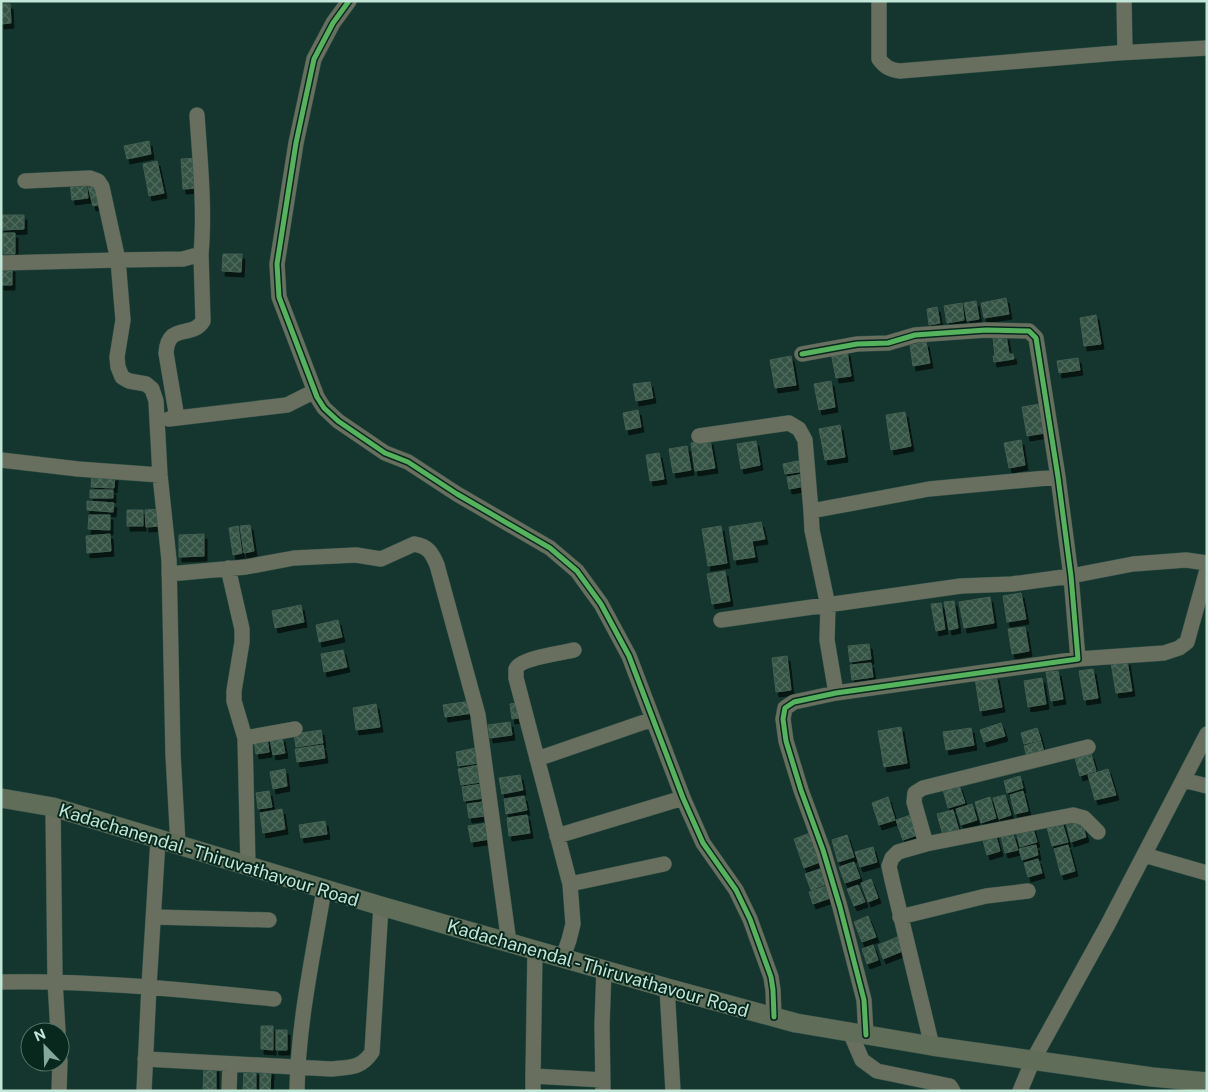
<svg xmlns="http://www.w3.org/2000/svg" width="1208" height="1092" font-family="'Public Sans',sans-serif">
<defs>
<pattern id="building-cross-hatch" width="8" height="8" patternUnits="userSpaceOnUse" patternTransform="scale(1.25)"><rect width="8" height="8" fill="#345244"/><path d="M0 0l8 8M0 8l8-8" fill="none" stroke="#506b5e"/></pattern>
<filter id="shadow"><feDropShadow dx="3" dy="5" stdDeviation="0" flood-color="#0009"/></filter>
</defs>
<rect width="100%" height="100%" fill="#14362e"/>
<path fill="url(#building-cross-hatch)" stroke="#445e52" filter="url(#shadow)" d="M1,4H10L11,23L1,24Z
M149,141L151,154L127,159L124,146Z
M198,158L200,188L183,189L181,159Z
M157,161L164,193L149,196L143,164Z
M86,180L88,198L72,200L70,183Z
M99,183L103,204L93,206L88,186Z
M1,215H24V229L1,230Z
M3,233H15V254H4Z
M223,254H242L241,272L222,271Z
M12,267V285H1V268Z
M1006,298L1009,314L984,318L981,303Z
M976,301L979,319L967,321L964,303Z
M962,303L964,320L947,323L944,306Z
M937,307L940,323L929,325L927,309Z
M1096,315L1101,344L1084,346L1080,318Z
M1006,335L1009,354H1013L1014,359L994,362L993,356H995L993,338Z
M926,342L930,363L913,366L910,345Z
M847,351L851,376L836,378L831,353Z
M791,356L796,385L775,388L770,360Z
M1078,358L1080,370L1059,373L1057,361Z
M831,381L835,407L819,410L814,384Z
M650,382L653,398L636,401L633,384Z
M1040,404L1045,433L1027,436L1022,407Z
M638,410L641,427L626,430L623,413Z
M905,412L911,446L891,450L886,415Z
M840,425L845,457L825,460L819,429Z
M710,440L715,468L695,471L691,443Z
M1021,440L1025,465L1009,468L1004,443Z
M756,441L760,465L741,469L737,444Z
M687,446L691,470L673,473L669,449Z
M659,453L664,479L650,481L646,455Z
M803,460L805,471L785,474L783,464Z
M92,474L115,476L114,488L91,487Z
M804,474L806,486L789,489L787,477Z
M90,490H113V498H90Z
M87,501L114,503L113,512L87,510Z
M160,509L161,526L146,527L145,510Z
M127,510H143V526H127Z
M89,515H110V530L88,529Z
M761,522L765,539L752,541L755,557L734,560L729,527Z
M250,525L254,551L244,553L240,526Z
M238,526L242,553L233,555L229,528Z
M721,526L727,563L708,566L702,529Z
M110,534L111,551L87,553L86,536Z
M204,534V556L179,557V535Z
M725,571L730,601L712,604L707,574Z
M1021,593L1026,619L1007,622L1003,596Z
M990,597L994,623L964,628L959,602Z
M954,601L958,628L949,630L944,602Z
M941,603L945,629L936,631L931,604Z
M301,605L304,622L275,628L272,611Z
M338,620L342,637L319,642L316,625Z
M1025,627L1029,651L1012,654L1008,629Z
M869,644L871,659L850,662L848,646Z
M343,650L347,667L324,672L321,654Z
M787,656L791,690L776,692L772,658Z
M1127,660L1132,691L1116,693L1111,663Z
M871,663L873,677L852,680L850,665Z
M1093,669L1098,698L1084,700L1079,671Z
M1058,671L1063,699L1051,701L1046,672Z
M996,675L1002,707L980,711L975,678Z
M1042,678L1046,704L1028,707L1024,681Z
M471,701L473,713L445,717L443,705Z
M523,702L525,717L512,719L510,704Z
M376,704L380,727L356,730L353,708Z
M510,722L512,735L490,738L488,725Z
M1001,723L1005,736L984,742L980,730Z
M901,727L903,739L880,743L878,731Z
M971,728L974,745L946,750L943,732Z
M1037,728L1041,740L1024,744L1021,733Z
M321,730L323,743L296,747L294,734Z
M267,737L269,752L256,754L254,739Z
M282,737L285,753L273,755L270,739Z
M903,739L905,751L882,755L880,743Z
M1041,741L1044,752L1027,757L1024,746Z
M323,745L325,758L297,762L295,749Z
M476,748L478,763L458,766L456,752Z
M905,751L907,763L884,767L882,755Z
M1091,754L1096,771L1080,776L1075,758Z
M479,765L481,782L461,785L458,769Z
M285,769L287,786L273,789L270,772Z
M1108,769L1116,795L1095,800L1088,775Z
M520,775L523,790L502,794L499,778Z
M1020,776L1023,788L1007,793L1004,781Z
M482,784L484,798L464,801L462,787Z
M959,785L965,803L948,808L943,790Z
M269,791L272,807L258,809L256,793Z
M1023,791L1028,811L1015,814L1010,795Z
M1005,795L1011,815L999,819L993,798Z
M524,796L527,810L506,814L504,799Z
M888,797L895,820L879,825L872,803Z
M990,797L996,818L981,823L975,802Z
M483,802L485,816L469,818L467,804Z
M972,804L977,820L961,825L956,809Z
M282,809L285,829L263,833L260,813Z
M953,810L959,831L943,835L937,814Z
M914,814L920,834L903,840L896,820Z
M527,815L530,833L509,836L507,818Z
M1081,818L1086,837L1071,842L1066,822Z
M1061,819L1068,842L1052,846L1046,824Z
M325,821L327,834L301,838L299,825Z
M1031,822L1037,842L1020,847L1015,827Z
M488,823L490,839L471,842L468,826Z
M810,833L820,862L804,868L794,839Z
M995,833L1000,851L987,855L982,837Z
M1013,834L1018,850L1005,853L1001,837Z
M847,835L854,857L838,862L832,840Z
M1036,845L1038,855L1022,860L1019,849Z
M1068,845L1075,871L1061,875L1054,849Z
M873,847L877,862L860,867L855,852Z
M1038,859L1042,873L1028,877L1024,863Z
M854,862L860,878L845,883L839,867Z
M823,868L829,883L811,890L805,874Z
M871,879L878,898L868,902L861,883Z
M829,885L833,897L813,904L809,892Z
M858,885L865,902L854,906L847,889Z
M868,916L876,937L862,942L854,922Z
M900,936L905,950L883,959L878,945Z
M873,945L878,960L867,964L862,949Z
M261,1026H273V1050L261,1049Z
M276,1030H287V1050H276Z
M204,1067H216V1090L203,1089Z
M260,1069L271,1070L270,1091H260Z
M244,1070H256V1090H243Z"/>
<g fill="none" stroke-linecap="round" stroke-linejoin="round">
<g stroke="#36534b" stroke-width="16">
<path id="minor" d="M349,1L333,23L314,59L296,143L277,264L279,297L317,397L324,408L338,421L385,453L408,462L457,494L550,548L577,571L601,604L629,656L683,798L703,843L736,890L750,919L771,977L773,990L774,1017
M879,1V59C885,67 890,70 900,71L1117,53L1207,48
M1124,1L1125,52
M25,181L90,178L98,181L102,187L118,260L183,259L201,254C205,208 200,161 197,115
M1,263L118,260L123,320L117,357L118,367L122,377L129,381L146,384L152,389L156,401L160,475L169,560L173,754L178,845
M802,354L857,344L888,343L915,335L986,330L1029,331L1036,338L1058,477L1071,576L1078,659L836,693L794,702L785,708L783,719L786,741L801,790L823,850L840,907L864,1000L866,1035
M177,418L166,353C168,322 192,339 203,321L201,254
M169,419L287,405L315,391
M699,436L789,423L799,429L805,440L811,511
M1,460L78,469L160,475
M228,568L242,629V642L234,691V701L245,738L248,866
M169,574L246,567L294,558L356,555L381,559L414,544C428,546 432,553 437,565L478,715L509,943
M721,620L961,586L1012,584L1071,576L1133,564L1186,560L1207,563
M1078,659L1164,653L1179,648L1187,642L1207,570
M836,693L827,640L828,606L812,530L811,511L929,489L1058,477
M245,738L295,729
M537,759L653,719
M1183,780L1207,786
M53,807L55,981L58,1032
M557,836L683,798
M926,844L914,802L915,793L923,788L1088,747
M1144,855L1207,873
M570,884L664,864
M154,917L269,920
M900,917L986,896L1028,891
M563,957L569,940L573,924L570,884L516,678C516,675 516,672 516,669C520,658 562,653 574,650
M1,982C93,980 183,990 274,999
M667,988L673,1091
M850,1032L862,1060L877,1071L950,1086L953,1091
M932,1046L892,880L889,866L892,858L898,852L926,844L1073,815L1084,818L1098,832
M145,1059L331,1069C349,1067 361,1069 372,1052L381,906
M533,1076L535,950
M59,1091L60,1060
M144,1091L149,986L158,840
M229,1091L230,1064
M297,1091C298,1023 313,956 324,889
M533,1091V1076L603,1080
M603,1091L602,1024L604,970
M1020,1091L1033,1060L1107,926L1207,734"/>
</g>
<g stroke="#36534b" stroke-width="20">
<path id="major" d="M1,798L53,807L381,906L667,988L796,1023L932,1046L1152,1077L1207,1082"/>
</g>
<use href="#minor" stroke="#696f5e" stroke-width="15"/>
<use href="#major" stroke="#606d59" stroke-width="19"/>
<g stroke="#08281e" stroke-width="8">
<path id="cycleway" d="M349,1L333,23L314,59L296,143L277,264L279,297L317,397L324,408L338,421L385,453L408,462L457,494L550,548L577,571L601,604L629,656L683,798L703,843L736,890L750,919L771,977L773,990L774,1017
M802,354L857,344L888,343L915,335L986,330L1029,331L1036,338L1058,477L1071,576L1078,659L836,693L794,702L785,708L783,719L786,741L801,790L823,850L840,907L864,1000L866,1035"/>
</g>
<use href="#cycleway" stroke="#56b35d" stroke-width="5"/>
</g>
<g text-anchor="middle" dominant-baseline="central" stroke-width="4" stroke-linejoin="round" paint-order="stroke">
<g font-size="18" fill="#c2e6d8" stroke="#08281e">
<text transform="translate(209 855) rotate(17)">Kadachanendal - Thiruvathavour Road</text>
<text transform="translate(598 968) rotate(16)">Kadachanendal - Thiruvathavour Road</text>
</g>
</g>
<rect width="1208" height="1092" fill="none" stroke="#c2e6d8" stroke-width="5"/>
<g transform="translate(45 1047) rotate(337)"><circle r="24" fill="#08281e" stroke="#527468"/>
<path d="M0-4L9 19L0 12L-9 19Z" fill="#85a89c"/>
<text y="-8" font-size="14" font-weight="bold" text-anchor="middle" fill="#c2e6d8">N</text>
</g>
</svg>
